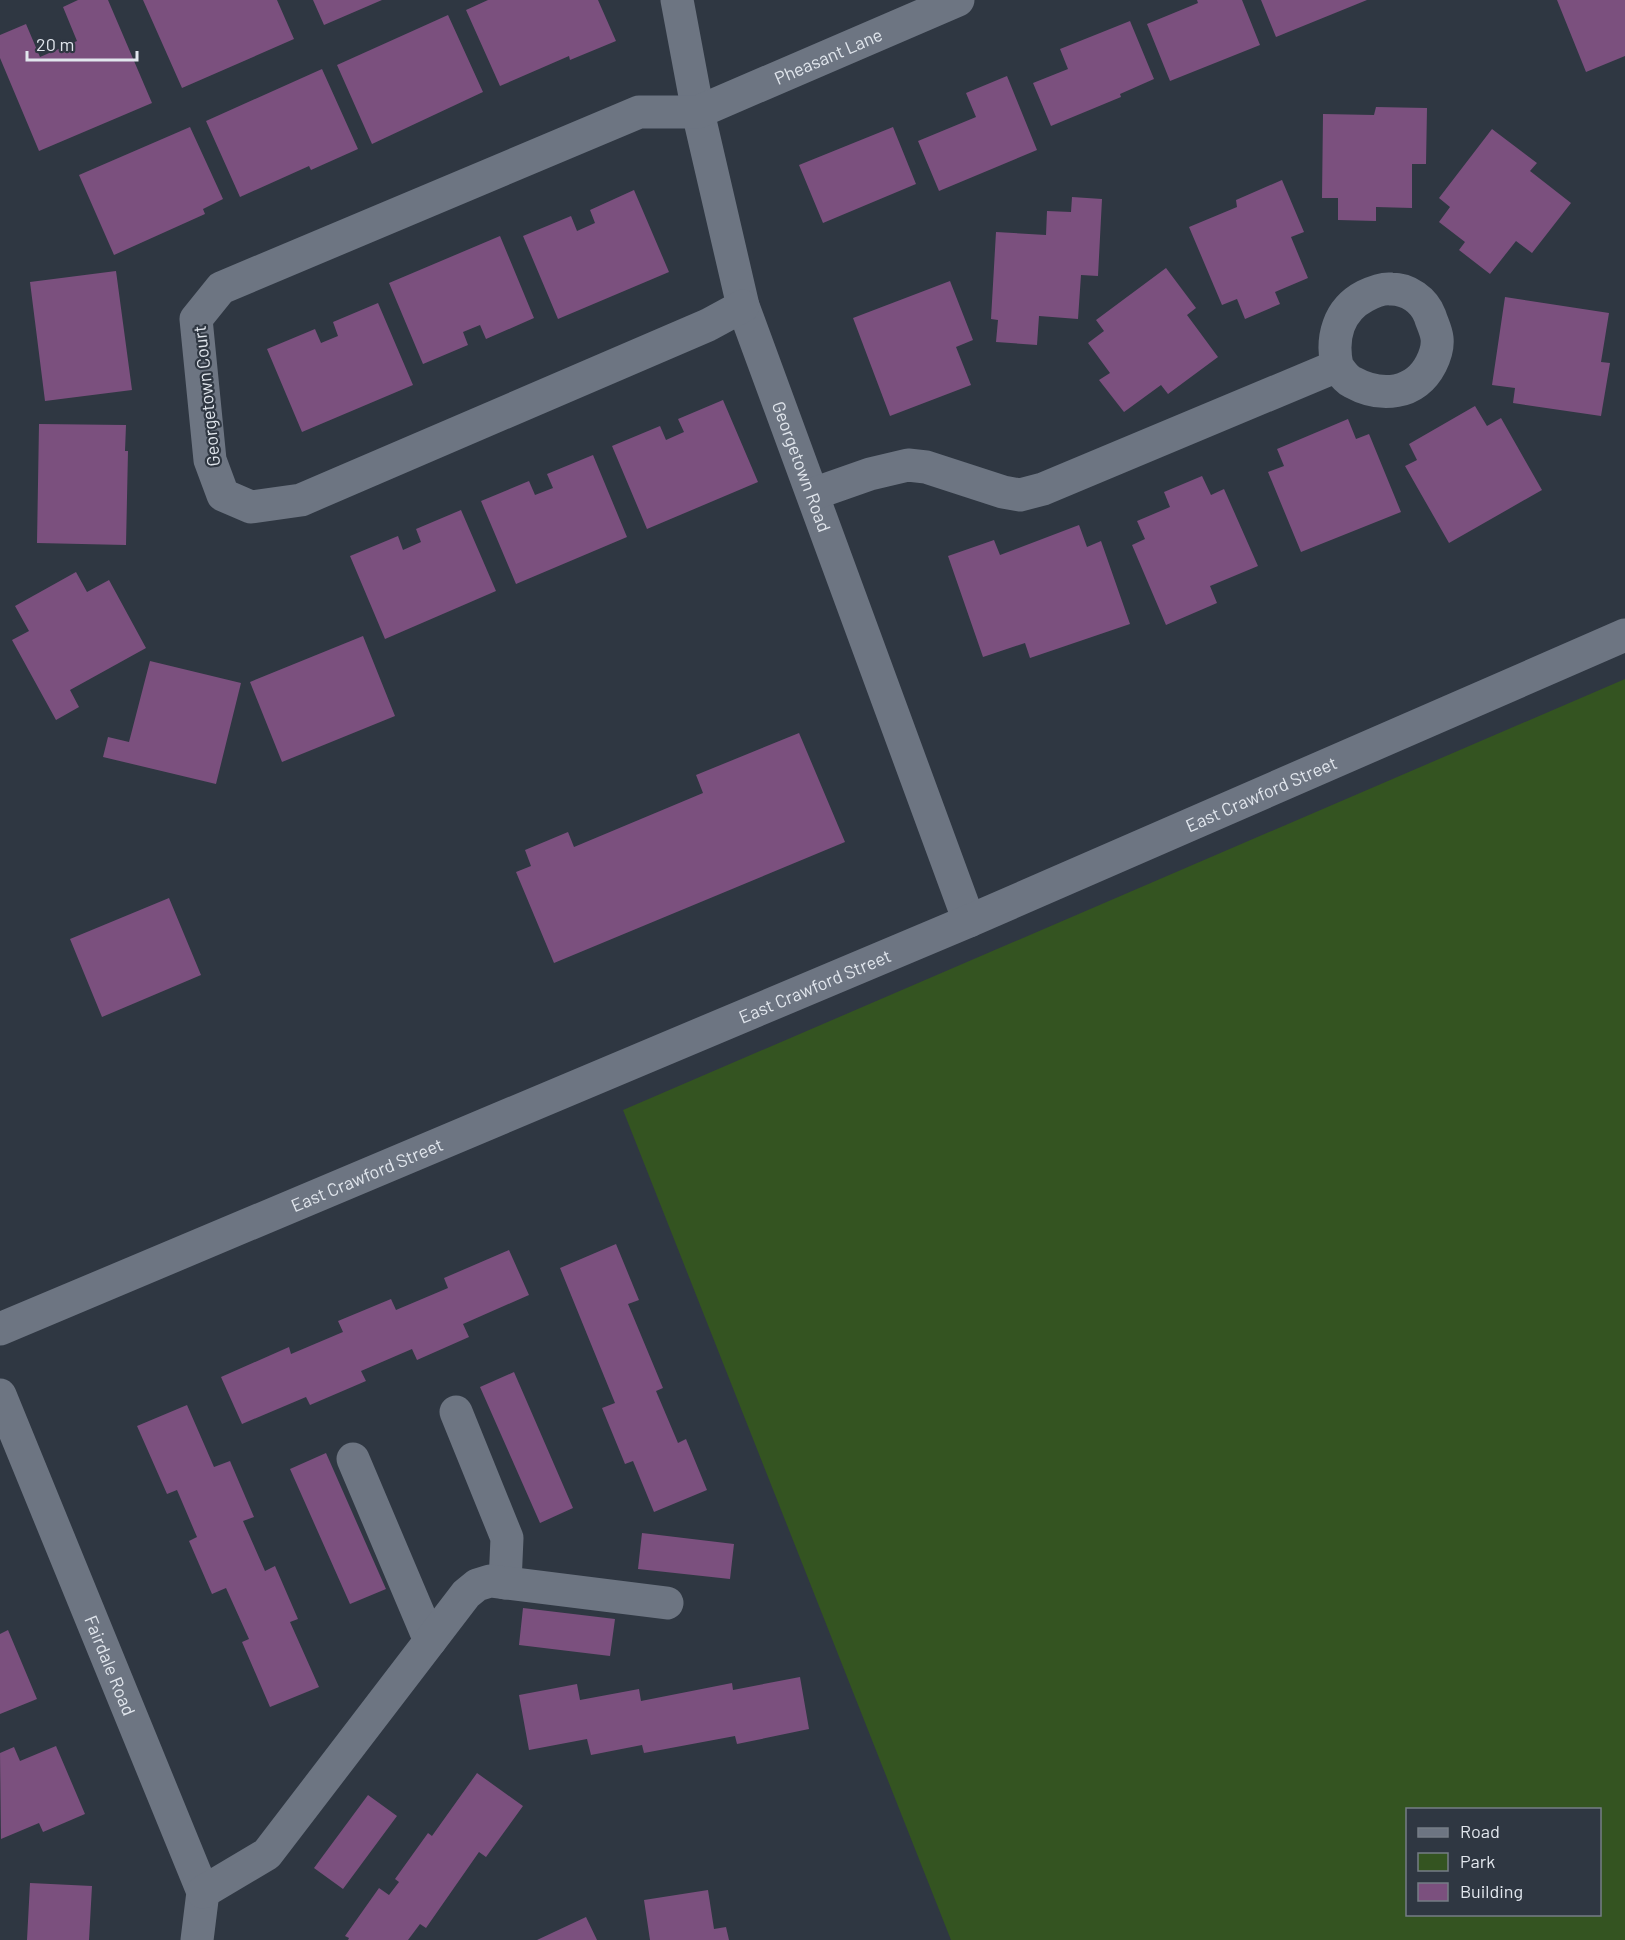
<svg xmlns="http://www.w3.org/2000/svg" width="1625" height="1940" font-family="Barlow,sans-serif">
<rect width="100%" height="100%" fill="#2f3742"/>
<path fill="#345421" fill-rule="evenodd" d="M1625,679V1940H951L623,1110ZM1408,1810H1600V1914H1408Z"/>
<path fill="#7b507e" d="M78,0H108L152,103L39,151L0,58V35L26,24L40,57L77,41L63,7Z
M143,0H277L294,39L182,88Z
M313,0H382L324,25Z
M488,0H598L616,41L570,60L569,56L500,86L466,10Z
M1197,0H1242L1260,45L1170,81L1147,24L1198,3Z
M1261,0H1367L1276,37Z
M1557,0H1625V56L1586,72Z
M448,15L483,92L372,144L337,65Z
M1130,21L1154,79L1120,94L1121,97L1051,126L1033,83L1068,69L1060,49Z
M322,69L358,149L311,170L309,166L240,197L206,121Z
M1007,76L1037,150L939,191L918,141L976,117L966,93Z
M1376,107L1427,108L1426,164H1412V208L1376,207V221L1338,220V198H1322L1323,114L1374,115Z
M190,127L223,199L203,209L205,214L114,255L79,175Z
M893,127L916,184L823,223L799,165Z
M1492,129L1537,163L1530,171L1571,203L1532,253L1516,241L1490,274L1459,250L1465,242L1439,222L1450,207L1439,198Z
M1282,180L1304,232L1291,237L1308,278L1275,292L1280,304L1245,319L1237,299L1222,305L1189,227L1237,207L1236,200Z
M634,190L669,272L558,319L523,236L571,216L577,231L595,223L590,210Z
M1072,197L1102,199L1098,276L1081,275L1078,319L1039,316L1037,345L996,342L998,320L991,319L996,232L1046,235L1047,211L1071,212Z
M500,236L534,318L486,339L480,325L463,332L468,345L423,364L389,283Z
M1166,268L1196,308L1187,315L1218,357L1168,394L1161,385L1124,412L1099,380L1110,373L1088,343L1104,331L1096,320Z
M116,271L132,390L45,401L30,282Z
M950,281L973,340L956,347L971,385L890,416L853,318Z
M1505,297L1609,313L1601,362L1610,363L1601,416L1513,403L1515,388L1492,385Z
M378,303L413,385L302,432L267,349L315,329L321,343L338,336L333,322Z
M723,400L758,482L647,529L612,446L660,426L666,440L684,432L678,419Z
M1475,406L1487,426L1501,418L1542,490L1449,543L1405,466L1417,460L1409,444Z
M1348,419L1356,439L1369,434L1401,512L1301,552L1268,472L1284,466L1277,449Z
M39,424L126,425L125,451H128L126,545L37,543Z
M593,455L627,537L516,584L481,501L529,481L535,495L553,488L547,474Z
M1202,476L1211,495L1224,489L1258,566L1210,586L1217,603L1166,625L1132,545L1145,539L1137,521L1170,507L1164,492Z
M461,510L496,591L385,639L350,556L398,536L403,550L421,542L416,529Z
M1079,525L1087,547L1101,541L1130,624L1030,658L1025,643L983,657L948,556L994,540L1000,555Z
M76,572L87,592L109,580L146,648L70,690L79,707L56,720L12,640L29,631L15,606Z
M363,636L395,716L282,762L250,682Z
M150,661L241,683L216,784L103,757L108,737L129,742Z
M799,733L845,842L554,963L516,872L531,866L525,850L568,832L574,847L703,793L696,775Z
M169,898L201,975L102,1017L70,939Z
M616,1244L639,1300L628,1304L663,1388L656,1391L678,1443L686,1439L707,1490L654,1512L633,1461L625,1464L602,1408L615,1403L560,1268Z
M509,1250L529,1295L463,1324L469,1337L417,1360L412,1349L361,1371L366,1381L310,1405L306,1397L242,1424L221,1377L289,1347L291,1354L343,1332L338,1321L391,1299L396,1310L448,1288L444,1278Z
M514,1372L573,1508L540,1523L480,1387Z
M187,1405L214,1467L230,1461L254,1517L243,1521L265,1571L275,1566L298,1619L290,1622L319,1687L270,1707L242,1642L249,1639L226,1588L212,1594L189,1541L197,1537L177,1490L167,1494L137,1426Z
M326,1453L386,1589L350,1604L290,1469Z
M642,1533L734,1544L730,1579L638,1569Z
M523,1608L615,1619L610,1656L519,1645Z
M8,1630L37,1699L0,1714V1634Z
M800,1677L809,1729L737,1744L735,1736L644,1753L642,1745L591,1755L587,1739L529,1750L519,1695L577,1684L580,1700L639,1689L641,1701L732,1683L733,1690Z
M56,1746L85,1814L43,1832L39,1823L1,1839L0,1753L14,1747L20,1761Z
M477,1773L523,1806L486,1857L479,1852L426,1928L420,1924L408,1940H348L349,1938L345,1936L379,1888L389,1895L399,1882L395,1879L428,1833L432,1836Z
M368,1795L397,1816L343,1889L314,1868Z
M30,1883L92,1886L89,1940H27Z
M708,1890L714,1929L726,1927L729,1940H650L644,1900Z
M586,1917L597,1940H537Z"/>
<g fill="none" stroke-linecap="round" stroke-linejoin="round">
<g stroke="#6d7582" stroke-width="33">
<path id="s1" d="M677,0L698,112L743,306L969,921"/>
<path id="s2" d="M743,306L708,325L301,500L251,507L223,495L210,460L196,319L221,288L639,112H698L958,0"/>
<path d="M813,494L870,474L908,465L926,467L1003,492L1020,495L1043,489L1337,366C1331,338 1338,310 1365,296C1373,292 1382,288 1391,289C1408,289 1424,300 1430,316C1432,323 1436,330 1437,338C1438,346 1435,356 1431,364C1415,395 1381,398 1352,382C1346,379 1341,372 1337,366"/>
<path id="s3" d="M0,1329L969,921L1625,635"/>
<path id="s4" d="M0,1395L203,1892L197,1940"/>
<path d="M456,1412L507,1538L505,1583"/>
<path d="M353,1459L430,1641"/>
<path d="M203,1892L267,1854L466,1594L477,1585L490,1581L667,1603"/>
</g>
</g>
<g text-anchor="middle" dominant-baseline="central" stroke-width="4.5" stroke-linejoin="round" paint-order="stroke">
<g font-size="18" fill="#e1e6ed" stroke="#2f3742">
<text stroke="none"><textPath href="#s2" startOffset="1437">Pheasant Lane</textPath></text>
<text transform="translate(206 396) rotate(-96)">Georgetown Court</text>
<text stroke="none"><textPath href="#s1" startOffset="484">Georgetown Road</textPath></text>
<text stroke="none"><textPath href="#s3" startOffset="1370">East Crawford Street</textPath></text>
<text stroke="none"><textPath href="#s3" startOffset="884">East Crawford Street</textPath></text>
<text stroke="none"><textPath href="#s3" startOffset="398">East Crawford Street</textPath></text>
<text stroke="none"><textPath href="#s4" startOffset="292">Fairdale Road</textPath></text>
</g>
</g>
<rect x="1406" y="1808" width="195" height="108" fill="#2f3742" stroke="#767d86" stroke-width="1.5"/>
<rect x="1418" y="1828" width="30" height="9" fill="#6d7582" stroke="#767d86" stroke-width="1.5"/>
<text x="1460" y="1838" font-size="18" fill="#e1e6ed">Road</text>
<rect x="1418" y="1853" width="30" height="18" fill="#345421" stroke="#767d86" stroke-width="1.5"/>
<text x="1460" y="1868" font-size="18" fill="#e1e6ed">Park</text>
<rect x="1418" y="1883" width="30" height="18" fill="#7b507e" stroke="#767d86" stroke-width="1.5"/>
<text x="1460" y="1898" font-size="18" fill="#e1e6ed">Building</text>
<path d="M27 51v9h110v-9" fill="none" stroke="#e1e6ed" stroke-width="3"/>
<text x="36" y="51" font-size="18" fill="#e1e6ed" stroke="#2f3742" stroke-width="4.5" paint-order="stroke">20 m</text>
</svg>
